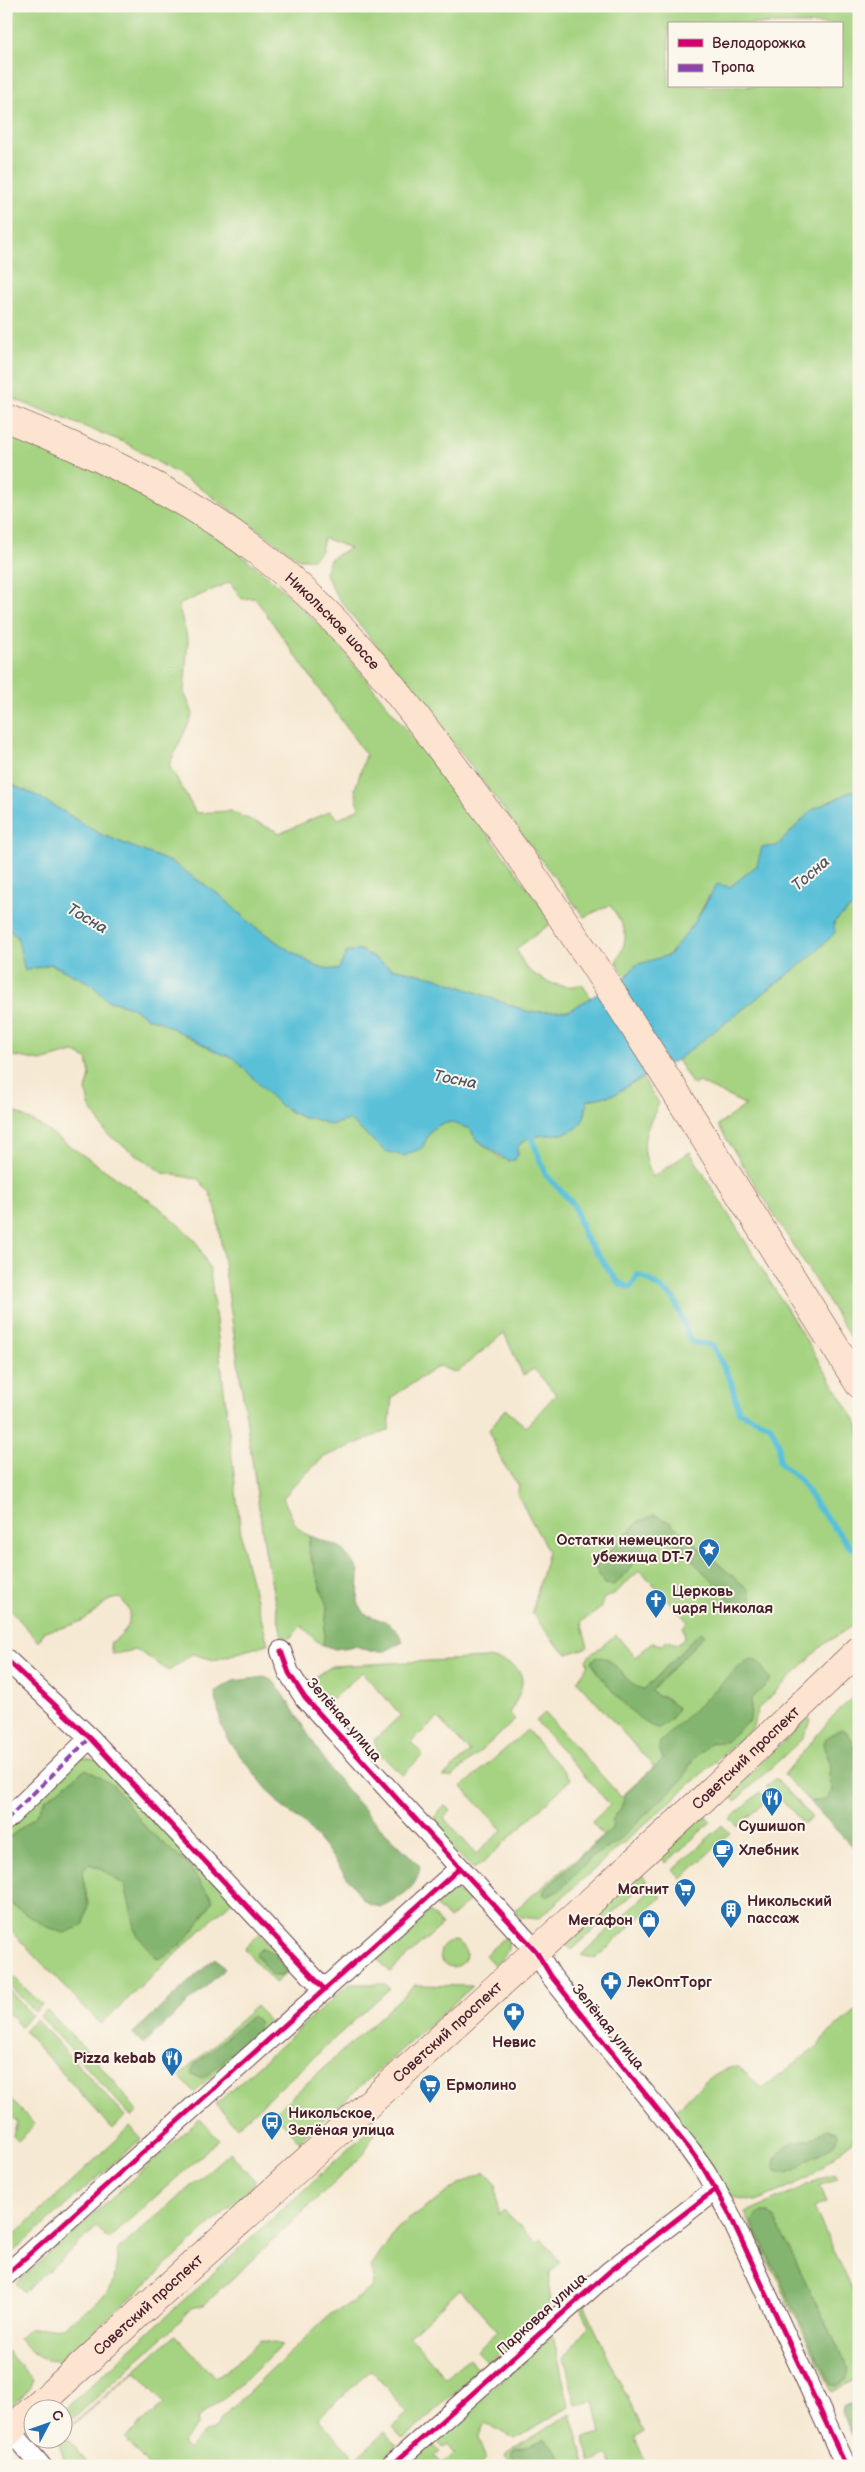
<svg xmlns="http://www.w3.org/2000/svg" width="865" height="2472" font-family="'Balsamiq Sans',sans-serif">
<rect width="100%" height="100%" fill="#fbf7ec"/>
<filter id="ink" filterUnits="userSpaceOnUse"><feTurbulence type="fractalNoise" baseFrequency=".02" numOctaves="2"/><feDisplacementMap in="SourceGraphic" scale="10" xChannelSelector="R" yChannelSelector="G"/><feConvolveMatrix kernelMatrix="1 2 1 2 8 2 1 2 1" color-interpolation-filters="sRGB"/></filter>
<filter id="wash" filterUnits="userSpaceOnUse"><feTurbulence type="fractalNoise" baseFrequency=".0096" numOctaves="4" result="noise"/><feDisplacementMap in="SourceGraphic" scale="20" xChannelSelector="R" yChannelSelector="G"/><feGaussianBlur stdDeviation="1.12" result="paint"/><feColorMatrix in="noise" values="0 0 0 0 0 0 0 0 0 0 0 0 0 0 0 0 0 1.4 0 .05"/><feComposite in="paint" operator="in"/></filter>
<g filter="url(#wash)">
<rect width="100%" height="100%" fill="#f6e9d3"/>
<path fill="#a5d381" stroke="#787956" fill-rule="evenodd" d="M6,6H859V788L812,810L758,865L730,887L709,896L695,922L669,955L636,965L626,977L616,962C631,935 626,929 610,905L584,917L461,753L336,595L325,573L330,559L350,548L324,538L321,551L313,559H299L196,485L124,442L6,396ZM669,24H841V86H669Z
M6,431L86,462L165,503L229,545L270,578L334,639L464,802L553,922L516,949C519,954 522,962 526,967C540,981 563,991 582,984L591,998L568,1011L529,1012L434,977L391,968L361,950L347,952L338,970L317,967L287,949L251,924L221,896L173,863L100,834L41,798L6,782ZM230,582L242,599L255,598L366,755L355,789L359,808L339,819L330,811L281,833L230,811L196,813L169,765L193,714L184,692L188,640L178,605Z
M859,901V1351L718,1125L746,1105L699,1082L693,1085L677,1060L809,958L834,922Z
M6,928L17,936L25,970L50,964L90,983L107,1000L131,1007L148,1018L159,1021L217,1052L234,1058L287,1110L303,1118H312L330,1125L349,1119L385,1151L422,1148L431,1130L441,1124L451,1122L470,1129L476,1139L502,1159L518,1154L517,1147L528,1138L542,1134H563L585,1115L588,1100L616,1094L630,1084L643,1079L659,1103C644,1135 638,1144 653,1177L690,1152L859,1426V1621L823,1645L758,1709L752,1729L538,1919L521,1917L515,1910L603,1836L592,1822L610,1805L536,1721L545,1713L621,1797L654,1767L577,1681L588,1665L586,1660L589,1656L616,1635L635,1657L652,1643L662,1645L667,1641L677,1644L685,1637L683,1627L688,1622L640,1570L614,1594L604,1598L600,1609L581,1622L588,1647L568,1654L555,1643L532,1613L548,1551L517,1494L519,1486L502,1462L489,1430L505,1409L526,1427L556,1394L534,1369L523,1375L504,1333L456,1373L439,1366L392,1397L389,1430L324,1457L301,1478L283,1498C290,1511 294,1531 310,1536C310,1541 308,1547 309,1552C314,1571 323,1587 327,1606C328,1612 324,1638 323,1645C313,1640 310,1632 301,1626L290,1638L282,1637L265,1550L216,1208L209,1192L198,1179L163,1173L107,1134L89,1106L86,1090L90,1075L87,1059L73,1052L41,1061L8,1055L6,1032L10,1020L6,1013Z
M6,1107L39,1125L159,1207L196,1241L210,1270L243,1551L268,1644L214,1660L192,1654L169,1671L137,1650L112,1654L110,1643C129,1632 137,1614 120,1598C103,1599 103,1607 90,1616C77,1625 60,1629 44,1631L39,1642L6,1605Z
M486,1658C526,1663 531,1679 509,1713L515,1720L452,1777H443L470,1752L438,1718L411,1742L423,1755L402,1775L380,1754L374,1740L401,1715L362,1672L328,1703L308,1682L332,1666Z
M859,1692V1757L853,1748L831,1734L824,1743V1748L831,1764L829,1776L834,1791L826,1799L810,1802L784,1775L833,1716Z
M809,1718L811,1721L802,1739L735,1801L728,1793Z
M527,1730L571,1779L482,1864L473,1869L443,1839L434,1818L444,1805L451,1811L444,1818L476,1854L502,1830L462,1787Z
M80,1757L102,1761L234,1899L101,2024L6,1926V1827Z
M776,1778L812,1818L804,1824L776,1793L773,1795L766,1787Z
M760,1792L767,1800L738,1827L730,1819Z
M704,1814L711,1822L666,1863L659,1855Z
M722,1825L730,1833L681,1879L673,1870Z
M640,1873L647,1881L572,1950L564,1943Z
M654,1887L662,1897L595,1959L581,1955Z
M453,1890L472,1899L449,1919L436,1905Z
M429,1911L442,1925L390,1972L377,1958Z
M259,1934L291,1969L275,1983L244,1949Z
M505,1937C514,1948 503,1958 495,1966L485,1955Z
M440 1954a13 13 0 1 1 26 0a13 13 0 1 1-26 0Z
M6,1969L42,2005L35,2012L6,1982Z
M349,1984H386L390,1988L237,2127L216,2104Z
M415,1985L473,1986L299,2141L274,2113Z
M6,1987L32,2015L20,2026L6,2011Z
M256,2006L270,2023L194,2092L179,2076Z
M859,2007V2135L810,2177L780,2191L756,2201L739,2198L728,2192L673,2117L674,2112C691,2096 714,2066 739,2067L763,2089L819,2045L823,2038Z
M47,2010L96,2060L138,2112L132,2117L40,2016Z
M36,2019L125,2116L113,2129L24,2031Z
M6,2094L35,2125L18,2141L13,2136L17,2122L6,2110Z
M200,2119L219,2140L108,2239L97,2227L24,2292L16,2283Z
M130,2127L141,2139L6,2258V2243Z
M370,2129L374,2133L364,2154L204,2305L192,2308L173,2328L63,2428V2411Z
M230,2152L255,2181L254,2185L63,2360C43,2364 31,2354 19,2338L29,2329L63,2327L94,2304L107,2293L114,2282L118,2250Z
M485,2172L496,2184L498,2215L504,2210L537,2243L542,2239L560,2262L550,2273L549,2307L489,2363L477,2351L498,2331L460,2289L409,2336L445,2377L469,2358L480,2370L403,2439L392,2427L408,2413L371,2370L318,2418L355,2459L385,2432L398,2445L374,2466H149L125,2438L164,2403L135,2371L63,2434L91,2466H68L65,2463L58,2440H62L63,2433L175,2335L215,2378L235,2364L260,2340L282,2345L240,2385L199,2417L198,2425L181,2443L187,2450L205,2432L214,2430L221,2419L329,2315L354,2301L371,2288L374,2277L371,2267L398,2227L459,2184Z
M834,2173L837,2178L820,2186L827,2202L814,2208L859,2304V2378L832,2392L745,2213Z
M583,2304L644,2432L635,2438L647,2466H612L608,2455L591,2463L584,2438L601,2433L594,2401L576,2405L564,2357L589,2326L580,2307Z
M553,2336L569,2406L516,2439L485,2424L478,2438L486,2460L478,2466H402L430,2440L440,2452L435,2456L442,2464L455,2453L448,2444L443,2448L433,2438Z
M6,2350L33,2380L29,2390L6,2410Z
M571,2413L586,2466H513L505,2455Z"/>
<path fill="#84b56f" stroke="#676a4d" d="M655,1515L668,1521L748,1589L753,1602L747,1610L734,1604L667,1534C643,1535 638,1559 625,1575C622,1579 617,1582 613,1585L604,1584L595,1567L597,1563L638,1522Z
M310,1536L340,1547L355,1565L359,1572L358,1602L365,1614C384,1622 394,1621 403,1642L385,1651H370L356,1646L335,1649L323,1645L327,1607L308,1549Z
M700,1632L705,1634L651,1691L659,1697L663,1696L678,1708L671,1719L659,1728C642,1729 598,1677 591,1661C611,1644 625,1688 644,1690Z
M750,1659C767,1663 760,1670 771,1679L769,1682L752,1699L750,1720L725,1742L710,1743L692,1761L683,1779L617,1842L592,1857L560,1890L547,1897L543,1894L544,1890L612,1828L613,1819L621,1808L625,1794L663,1760L659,1747L660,1742L742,1664Z
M266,1677L275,1683L288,1702L331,1771L370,1817L420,1866C417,1891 401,1895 381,1907L371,1905L362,1898L328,1851L306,1825L280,1805L230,1743L221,1725L215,1692L233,1681Z
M842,1729C855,1734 850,1748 859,1757V1854L810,1802L826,1799L833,1791C832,1787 829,1780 829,1775C829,1771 832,1768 830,1763C824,1743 817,1740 842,1729Z
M86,1769L113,1785L147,1829L187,1864L213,1900C200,1922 183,1951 157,1959L137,1935L125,1886L100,1868L89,1864L82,1872L88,1904L84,1925L64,1933L45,1926L6,1901V1840L36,1816L45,1800Z
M262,1948C273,1951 282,1960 285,1972L282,1976H272L256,1954Z
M215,1958L225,1969L143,2044L133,2033Z
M252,2016L259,2022L258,2031L210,2073L202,2078L193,2076L191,2073L194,2065Z
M827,2129L836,2132L838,2136C834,2148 818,2157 807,2159C799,2168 789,2177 776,2171L774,2167L775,2159L785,2146L794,2142L810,2140Z
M761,2212H767L774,2217L849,2370L846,2380L837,2386L831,2385L752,2222L755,2216Z
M852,2404L859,2407V2449L842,2412L843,2406Z
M544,2440L556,2450L564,2466H518L512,2455L515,2451Z"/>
<path fill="#5ac0d8" stroke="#527082" d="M6,782L41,798L100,834L173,863L221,896L251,924L287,949L317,967L338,970L347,952L361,950L391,968L434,977L529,1012L568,1011L626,977L636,965L669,955L695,922L717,884L730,887L757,865L762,847L777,846L812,810L859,788V901L834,922L835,933L809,958L677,1060L630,1084L616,1094L588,1100C585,1107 586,1117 581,1123C565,1144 533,1126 517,1147L518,1154L515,1160L508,1161L476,1139L470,1129L451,1122L441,1124L431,1130L422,1148L404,1156L385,1151L349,1120L330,1125L312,1118H303L278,1104L234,1058L217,1052L159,1021L148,1018L131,1007L107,1000L90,983L51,964L25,971L17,936L6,928Z"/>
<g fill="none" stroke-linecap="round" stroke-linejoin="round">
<path stroke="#5ac0d8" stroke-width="6" d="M529,1131L546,1175L574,1205L584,1236L619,1283L630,1288L638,1275L649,1280L674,1298L691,1342L712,1345L730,1379L739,1412L770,1425L779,1444V1462L800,1480L817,1506L851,1548"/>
</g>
</g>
<g filter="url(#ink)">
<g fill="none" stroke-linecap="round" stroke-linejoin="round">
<g stroke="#643d44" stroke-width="22">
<path id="street" d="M281,1651L289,1673L305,1698L536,1951L551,1976L690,2150L705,2171L728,2211L846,2466
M6,1659L90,1738L325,1990
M6,1820L90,1738
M6,2275L460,1868
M10,2430L41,2466
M391,2466L609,2272L716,2189"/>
</g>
<g stroke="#643d44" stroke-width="29">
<g id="secondary">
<path id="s1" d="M6,418C100,456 187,495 267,559C348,623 411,708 472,791C613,980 731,1185 859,1384"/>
<path id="s2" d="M33,2410L703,1799L859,1650"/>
<path d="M6,2434L32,2410"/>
</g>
</g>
<use href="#street" stroke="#fff" stroke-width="20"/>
<use href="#secondary" stroke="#fde4d1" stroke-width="28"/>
<path stroke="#8e44ad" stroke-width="4" stroke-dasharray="8 4" stroke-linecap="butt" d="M6,1820L90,1738"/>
<g stroke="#fbf7ec" stroke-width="8">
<path id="cycleway" d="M281,1651L289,1673L305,1698L536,1951L551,1976L690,2150L705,2171L728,2211L846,2466
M6,1659L90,1738L325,1990
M6,2275L460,1868
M391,2466L609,2272L716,2189"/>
</g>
<use href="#cycleway" stroke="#d6006c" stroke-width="5"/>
</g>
</g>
<defs>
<g id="sight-pin" transform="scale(1.125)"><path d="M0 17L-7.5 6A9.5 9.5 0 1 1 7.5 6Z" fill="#1f6fb2" stroke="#fbf7ec"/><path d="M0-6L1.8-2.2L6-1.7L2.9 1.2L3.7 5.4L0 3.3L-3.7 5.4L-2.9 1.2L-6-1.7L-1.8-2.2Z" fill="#fff"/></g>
<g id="church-pin" transform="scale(1.125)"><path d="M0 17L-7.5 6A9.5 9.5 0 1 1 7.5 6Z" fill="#1f6fb2" stroke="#fbf7ec"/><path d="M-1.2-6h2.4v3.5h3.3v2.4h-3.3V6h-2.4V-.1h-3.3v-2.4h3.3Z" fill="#fff"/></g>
<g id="restaurant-pin" transform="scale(1.125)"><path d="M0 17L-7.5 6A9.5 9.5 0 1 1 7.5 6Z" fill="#1f6fb2" stroke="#fbf7ec"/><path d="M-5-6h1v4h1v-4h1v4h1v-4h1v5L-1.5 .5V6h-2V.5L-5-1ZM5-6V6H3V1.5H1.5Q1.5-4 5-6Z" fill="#fff"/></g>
<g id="cafe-pin" transform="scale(1.125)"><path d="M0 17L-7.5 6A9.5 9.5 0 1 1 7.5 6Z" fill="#1f6fb2" stroke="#fbf7ec"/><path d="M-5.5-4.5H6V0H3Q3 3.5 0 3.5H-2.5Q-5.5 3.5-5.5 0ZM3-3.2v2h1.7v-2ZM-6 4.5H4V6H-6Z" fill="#fff"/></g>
<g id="supermarket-pin" transform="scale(1.125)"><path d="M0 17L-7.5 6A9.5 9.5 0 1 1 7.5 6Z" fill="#1f6fb2" stroke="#fbf7ec"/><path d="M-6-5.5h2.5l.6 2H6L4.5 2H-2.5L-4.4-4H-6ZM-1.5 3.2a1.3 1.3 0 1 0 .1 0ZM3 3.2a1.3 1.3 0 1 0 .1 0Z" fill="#fff"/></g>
<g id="building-pin" transform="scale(1.125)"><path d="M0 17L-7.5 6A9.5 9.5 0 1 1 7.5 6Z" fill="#1f6fb2" stroke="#fbf7ec"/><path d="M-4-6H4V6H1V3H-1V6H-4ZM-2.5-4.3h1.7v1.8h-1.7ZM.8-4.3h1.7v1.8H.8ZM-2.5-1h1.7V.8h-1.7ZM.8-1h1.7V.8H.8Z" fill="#fff"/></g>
<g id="shop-pin" transform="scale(1.125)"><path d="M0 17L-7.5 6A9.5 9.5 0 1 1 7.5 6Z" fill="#1f6fb2" stroke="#fbf7ec"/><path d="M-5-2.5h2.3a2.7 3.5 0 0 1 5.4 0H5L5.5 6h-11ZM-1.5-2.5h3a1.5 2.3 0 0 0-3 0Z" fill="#fff"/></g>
<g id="pharmacy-pin" transform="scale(1.125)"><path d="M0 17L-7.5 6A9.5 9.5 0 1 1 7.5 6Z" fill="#1f6fb2" stroke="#fbf7ec"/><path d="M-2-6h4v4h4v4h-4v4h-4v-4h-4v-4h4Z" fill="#fff"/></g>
<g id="bus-pin" transform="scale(1.125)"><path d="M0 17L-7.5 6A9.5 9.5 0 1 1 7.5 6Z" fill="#1f6fb2" stroke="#fbf7ec"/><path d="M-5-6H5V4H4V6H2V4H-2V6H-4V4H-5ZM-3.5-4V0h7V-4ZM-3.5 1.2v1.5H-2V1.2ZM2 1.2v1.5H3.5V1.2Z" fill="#fff"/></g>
</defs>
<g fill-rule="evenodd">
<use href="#sight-pin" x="709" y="1549"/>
<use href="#church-pin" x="656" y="1600"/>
<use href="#restaurant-pin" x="772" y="1798"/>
<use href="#cafe-pin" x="723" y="1850"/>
<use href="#supermarket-pin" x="685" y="1889"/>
<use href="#building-pin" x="731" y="1910"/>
<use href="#shop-pin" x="649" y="1920"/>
<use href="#pharmacy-pin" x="611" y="1982"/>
<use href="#pharmacy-pin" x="514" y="2013"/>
<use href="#restaurant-pin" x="172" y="2058"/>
<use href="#supermarket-pin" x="430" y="2085"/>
<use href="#bus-pin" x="272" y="2122"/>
</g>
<g text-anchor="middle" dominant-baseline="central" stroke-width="4" stroke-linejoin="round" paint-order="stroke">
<g font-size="15" fill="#4a1f2b" stroke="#fbf7ec">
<text stroke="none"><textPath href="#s1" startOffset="388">Никольское шоссе</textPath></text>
<text transform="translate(344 1720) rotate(49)">Зелёная улица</text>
<text stroke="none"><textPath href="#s2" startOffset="966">Советский проспект</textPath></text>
<text transform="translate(608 2027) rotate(51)">Зелёная улица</text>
<text stroke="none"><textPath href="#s2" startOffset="561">Советский проспект</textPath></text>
<text stroke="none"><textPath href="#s2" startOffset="156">Советский проспект</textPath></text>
<text transform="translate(542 2314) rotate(-42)">Парковая улица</text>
</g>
<g font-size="15" font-weight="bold" fill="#4a1f2b" stroke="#fbf7ec" text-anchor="start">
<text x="693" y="1540" text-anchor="end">Остатки немецкого<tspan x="693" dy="17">убежища DT-7</tspan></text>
<text x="672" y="1591">Церковь<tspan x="672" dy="17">царя Николая</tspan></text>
<text x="772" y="1826" text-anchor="middle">Сушишоп</text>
<text x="739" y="1850">Хлебник</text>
<text x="669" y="1889" text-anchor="end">Магнит</text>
<text x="747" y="1901">Никольский<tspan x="747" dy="17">пассаж</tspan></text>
<text x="633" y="1920" text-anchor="end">Мегафон</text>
<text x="627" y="1982">ЛекОптТорг</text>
<text x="514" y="2042" text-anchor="middle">Невис</text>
<text x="156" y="2058" text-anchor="end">Pizza kebab</text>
<text x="446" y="2085">Ермолино</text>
<text x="288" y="2113">Никольское,<tspan x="288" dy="17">Зелёная улица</tspan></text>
</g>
<g font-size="16" font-style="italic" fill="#505768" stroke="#fbf7ec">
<text transform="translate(811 874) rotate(-41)">Тосна</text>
<text transform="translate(87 919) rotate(30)">Тосна</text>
<text transform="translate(455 1080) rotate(11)">Тосна</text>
</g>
</g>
<rect width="865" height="2472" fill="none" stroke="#fbf7ec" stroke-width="25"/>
<rect x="668" y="22" width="175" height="65" fill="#fbf7ec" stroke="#b4a19f"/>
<rect x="678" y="39" width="25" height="8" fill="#d6006c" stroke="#b4a19f"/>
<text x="712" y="48" font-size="15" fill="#4a1f2b">Велодорожка</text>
<rect x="678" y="64" width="25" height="8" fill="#8e44ad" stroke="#b4a19f"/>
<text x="712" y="72" font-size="15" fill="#4a1f2b">Тропа</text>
<g transform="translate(48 2424) rotate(49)"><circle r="24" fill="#fbf7ec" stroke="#b4a19f"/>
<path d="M0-4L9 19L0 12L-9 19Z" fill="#1f6fb2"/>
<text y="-8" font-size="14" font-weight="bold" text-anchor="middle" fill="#4a1f2b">С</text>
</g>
</svg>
